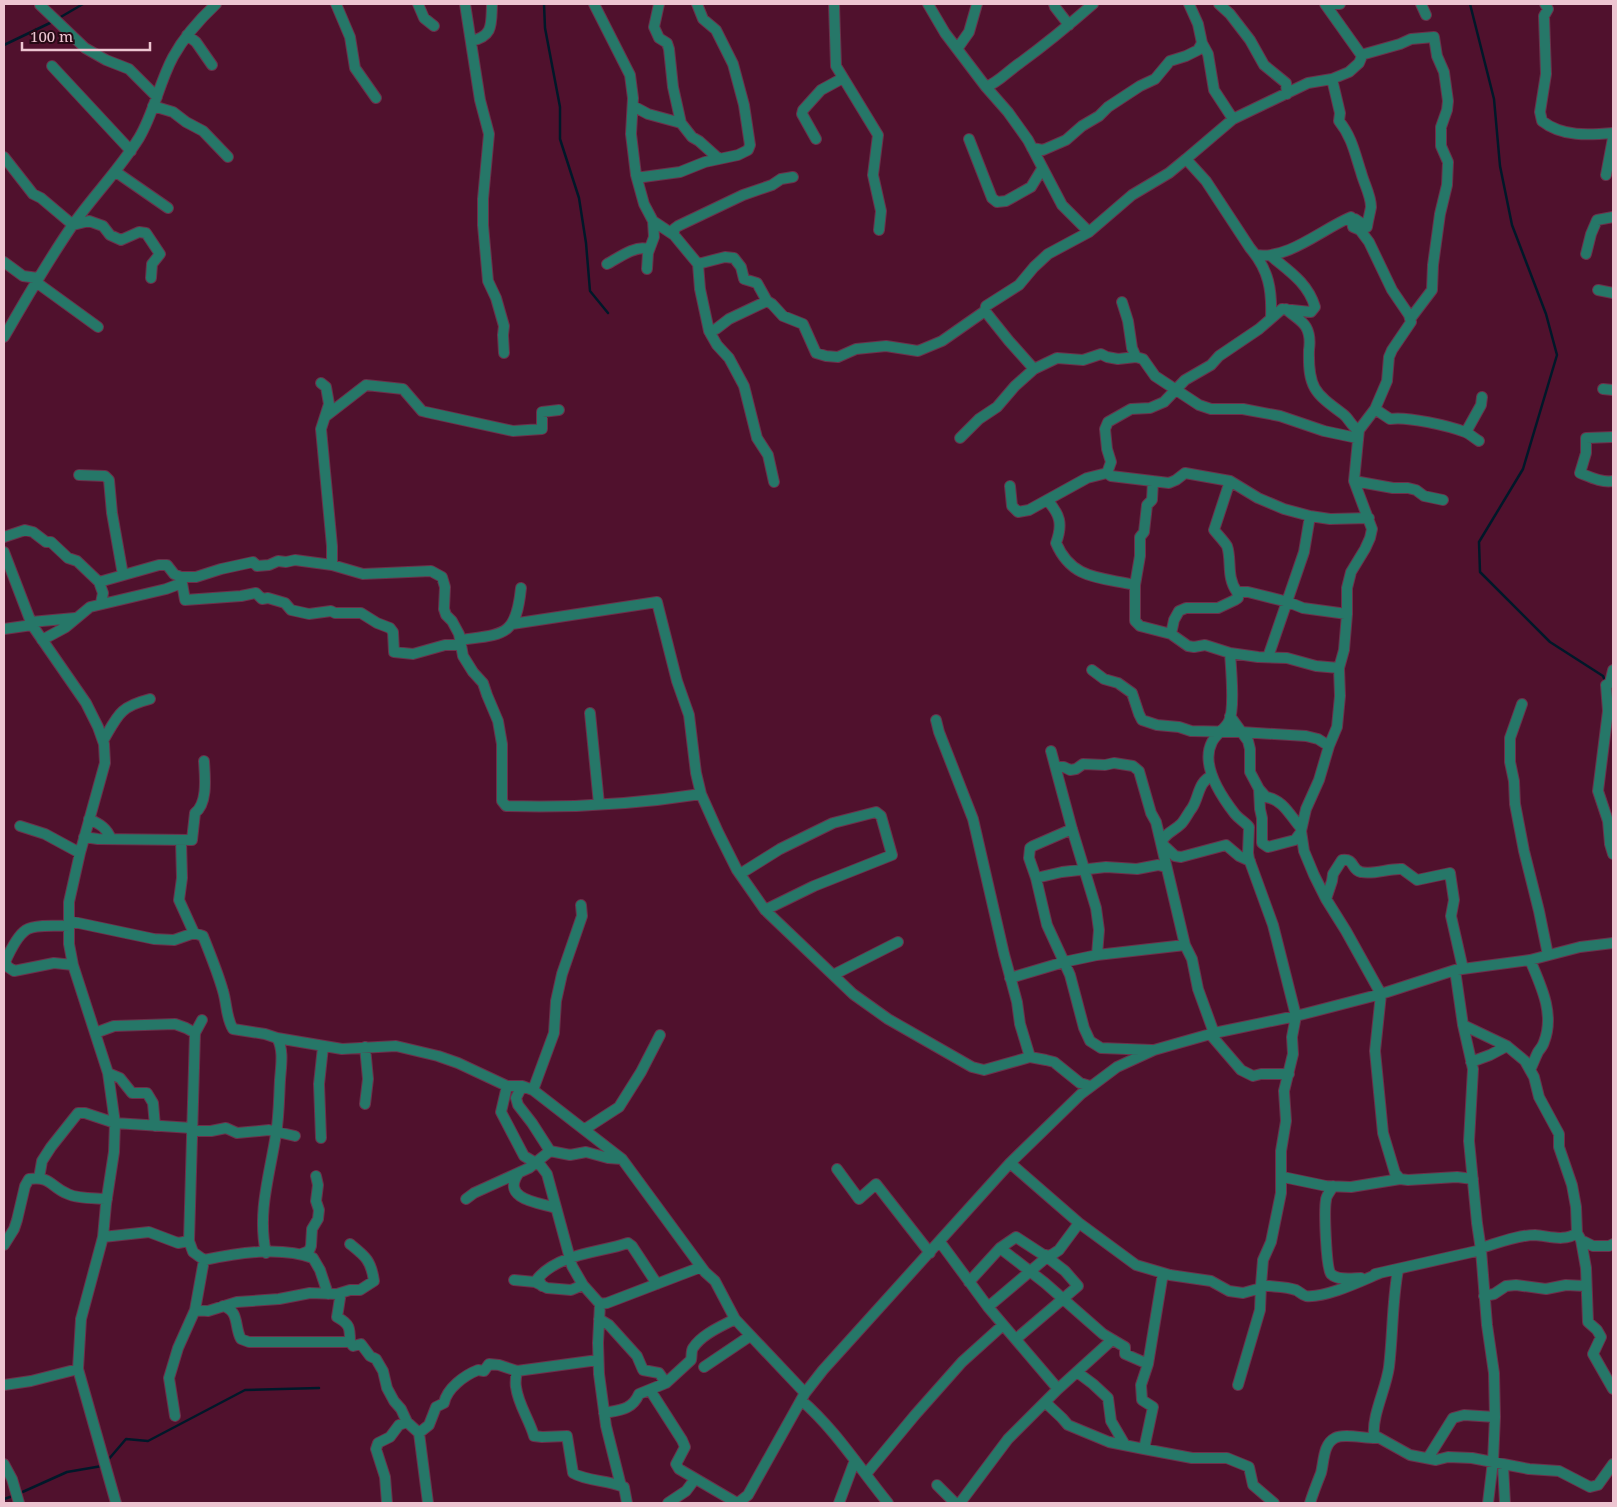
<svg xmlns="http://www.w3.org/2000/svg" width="1617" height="1507" font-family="'Noto Serif',serif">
<rect width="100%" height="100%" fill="#50112d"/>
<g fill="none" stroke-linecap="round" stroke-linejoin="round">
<path stroke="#001829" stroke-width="2.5" d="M544,4L545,28L560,107V139L579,198L586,243L590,291L608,313
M1470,4L1494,99L1500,166L1512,225L1546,314L1557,355L1523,469L1479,542L1480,572L1550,642L1603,676L1606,683
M59,18L83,4
M4,45L52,22
M1611,694L1613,701
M108,1460L126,1439L148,1441L245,1390L319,1388
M18,1494L67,1472L102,1466
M4,1499L13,1496"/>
<g stroke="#6c314b" stroke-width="12">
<path id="minor" d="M336,4L350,37L355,68L376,98
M418,4L424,18L434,26
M465,4L480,100L489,134L483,199V225L488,281L496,298L504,326L503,335L504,353
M594,4L630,75L633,98L631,134L636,175L644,204L653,221L654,237L648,253L647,269
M659,4L654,27L659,38L667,43L669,49L673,87L681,123
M834,4L836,66L878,135L873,175L881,211L879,230
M928,4L945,33L986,87L1008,112L1028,140L1062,205L1089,232
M1054,4L1055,7L1069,25
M1189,4L1198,24L1202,43L1208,54L1214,90L1233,119L1186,159L1206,181L1250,248C1269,270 1272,290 1271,317
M1219,4L1230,14L1250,40L1264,65L1286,83L1287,94
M1326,4H1340
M1421,4L1426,15
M1545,4L1548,9L1544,16L1546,74L1540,112L1542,121C1562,137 1589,135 1613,133
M40,5L85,48L106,60L129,69L157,97
M187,35L196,42L212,65
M471,41C494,36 491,24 492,4
M957,49L969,32L977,4
M1361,55L1400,44L1411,39L1434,37L1437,56L1444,72L1448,101L1447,110L1441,127V146L1448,162L1447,185L1440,214L1433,265L1432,290L1410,319
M52,66L131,151
M1332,79L1340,113L1339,121C1352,137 1355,154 1361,172C1364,184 1371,195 1371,207C1370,213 1368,220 1367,227L1355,219
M986,87C999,82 1008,71 1020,63C1046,44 1069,25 1093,4
M153,106L173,112L186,122L203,131L228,157
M633,106L648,114L681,123L692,137L699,141L719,159
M1233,119L1308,83L1332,79L1349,72L1359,63L1362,56L1325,4
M816,139L802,114L803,110L821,90L843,78
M969,139L992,198L997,202L1006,201L1031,187L1042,169
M1032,148L1043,150L1066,140L1082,126L1099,116L1108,107L1140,86L1155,79L1170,61L1186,56L1198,50L1202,43
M4,157L33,194L41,198L73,225L89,221L103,226L110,235L121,240L139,232L146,233L160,254L152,264L151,278
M116,172L168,208
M636,175L643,177L680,172L705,162L738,155L748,150L750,145L744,105L733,64L716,30L703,19L697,4
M1606,175L1613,138L1612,134
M653,221L674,235L698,264L700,289L709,331L717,345L729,358L744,386L757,438L768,455L774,482
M674,235V229L678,226L743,195L772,185L781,179L793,177
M1586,254L1591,234L1597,220L1613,217
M1256,255C1288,260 1322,229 1351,217L1353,227L1360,230L1369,242L1392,290L1409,315L1411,322L1392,350L1389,357L1387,381L1375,409L1359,430L1354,481L1372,529L1370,538L1365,549L1351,572L1347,588V614L1344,650L1339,668L1340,696L1337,727L1329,746L1319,780L1306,809L1301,831L1304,851L1314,875L1326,899L1346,931L1381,994L1375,1051L1383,1133L1395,1173L1400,1179L1408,1180L1457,1177L1473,1179
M4,262L23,276L38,278
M607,264C617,259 635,245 647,249L648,253
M698,264L725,257L734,258L741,267L744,279L757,283L767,301L772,304L783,316L803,324L816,353L826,356L838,357L856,349L886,346L918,351L942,341L985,311L986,306L1019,285L1034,267L1048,254L1089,232L1132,195L1169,173L1186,159
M36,282L98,327
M1598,290L1613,293
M1122,302L1128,321L1132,348L1136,357
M1286,309C1292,315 1302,320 1306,327C1310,334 1310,343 1309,350C1308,387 1314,393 1343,414C1350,419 1351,427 1359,430
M985,311L1009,341L1034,369
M709,331L716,329L729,319L767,301
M4,337C26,299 47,262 72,226C93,196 119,170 139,138C154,113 159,83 173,57C184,37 199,20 216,4
M321,383L326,387L329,404L321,429L332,546V565L363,574L431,571L442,577L445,587L444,609L446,615L452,621L459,634L463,656L473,672L483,683L487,695L498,721L502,744V801L506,806C570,808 637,804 701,794
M1603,389L1613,390
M1375,409L1390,419C1407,416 1449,426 1465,432C1470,434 1474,438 1479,441
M326,416L366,385L403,389L422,411L426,412L513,431L542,429V412L559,410
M1466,432L1481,405L1482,397
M1613,437L1586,438V453L1580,473C1590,477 1602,483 1613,481
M960,438L979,419L997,407L1015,386L1034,369L1057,358L1083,360L1101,354L1107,357L1118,359L1136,357L1143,359L1155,376L1199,405L1211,409H1243L1280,416L1324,431L1357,438
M1107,473L1111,462L1107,449L1105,429L1108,422L1131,409L1150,408L1164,402L1185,380L1211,365L1219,356L1259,329L1282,309L1311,312L1315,307C1308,283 1289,271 1271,256
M79,475L105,476L109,480L112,513L123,575
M1153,481L1152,500L1147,505L1144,532L1140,537V556L1135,585V621L1140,626L1171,634L1188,646L1194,647L1205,645L1230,653L1258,657L1287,658L1316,666L1339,668
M1230,481L1214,530C1218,535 1224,541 1227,546C1232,560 1226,577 1237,592H1248L1288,602L1303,608L1347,614
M1354,481L1393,488H1408L1416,490L1424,496L1443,500
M1010,486L1012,506L1018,512L1029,510L1087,478L1107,473L1111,476L1169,483L1176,480L1185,473L1230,481L1258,498L1284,509L1310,516L1330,519L1369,518
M1047,500C1060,514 1063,524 1056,543C1072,580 1100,577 1135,585
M4,537L25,530L33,532L46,542H51L68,558L77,561L99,582L103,593L101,603
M4,552L32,625L86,703L98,727L104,744L105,763L80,853L69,902V944L73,965L108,1073L115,1123L114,1152L106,1204L103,1237L81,1319L78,1369L116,1503
M99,582L159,565H167L174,574L181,577H196L221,569L253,562L257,566L269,565L278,561L286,562L295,560L332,565
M31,622L75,618
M512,624L657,602L677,681L689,715L696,773L701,794L718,832L737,870L765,910L853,994L888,1019L972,1067L984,1070L1030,1057L1046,1060L1054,1062L1080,1083L1090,1086
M4,629L32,625
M1171,634L1174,620L1179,611L1186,608H1218L1235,600L1238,598L1237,592
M42,640L66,627L90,607L166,589L182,583L185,600L241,596L256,593L262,599L268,598L285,603L291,610L309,614L331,611L335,613H361L377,623L390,628L393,632L394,652L413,654L445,645H461
M460,640C504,634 516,637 521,588
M1230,653C1231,668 1235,709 1229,721C1226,728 1216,734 1212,742C1200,765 1221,796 1235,814C1239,819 1245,822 1249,827L1248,853L1249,859L1273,925L1296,1016L1292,1037L1293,1054L1284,1091L1286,1121L1281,1151V1193L1271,1242L1263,1260L1261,1285C1272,1287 1285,1286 1296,1290C1300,1292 1302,1295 1306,1296C1326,1298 1361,1281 1380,1273
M1268,657L1304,552L1310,516
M1092,670L1104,679L1118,683L1132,693L1139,714L1142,720L1157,725L1179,727L1191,731L1241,732L1306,736L1318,739L1329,746
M1613,670L1610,683L1606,685L1608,711L1598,791L1608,821L1610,844L1613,854
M1522,704L1510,738V762L1514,781L1515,804L1524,851L1539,911L1548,955
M590,713L599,804
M1230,716L1248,741L1250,749V772L1259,789L1266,797C1284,800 1290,816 1301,828
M936,720L939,732L973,819L1004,954L1017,1002L1020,1024L1030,1057
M103,741C118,715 119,707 150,699
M1051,751L1072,829L1096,908L1099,930L1097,955
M1057,767H1064L1070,770L1076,769L1083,764L1105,765L1114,763L1133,766L1139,771L1151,813L1156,822L1185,945L1192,959L1198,989L1214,1033
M1212,776C1198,781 1199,798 1192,808C1188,813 1185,820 1181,824C1174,831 1165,833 1161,843L1175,856L1181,857L1226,845L1239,856L1250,861
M1259,789L1260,809L1262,818V843L1268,847L1295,840L1301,832
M89,819C100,824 107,828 111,839
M20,826L45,834L80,853
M1072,829L1033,846L1030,848L1029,858L1036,878L1047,925L1070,975L1084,1028L1090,1041L1101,1048L1152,1050
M84,837L98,839L192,840L195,813C208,803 205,777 204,761
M181,840L182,878L179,900L194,933
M740,874L780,849L833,823L876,812L881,816L892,855L814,886L765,910
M1036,878L1062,872L1106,867L1137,869L1158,865L1166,867
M1326,899L1332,881L1333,874L1342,860C1355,858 1351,870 1361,872C1374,875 1389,868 1402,869L1417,880L1450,873L1454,900L1451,916L1463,969
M69,921L154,939L174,940L194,933L203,936C210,954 218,973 223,991C227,1004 226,1018 233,1029L265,1034L277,1038C284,1050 281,1066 280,1080C279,1098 279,1116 276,1134C270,1174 257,1212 266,1253
M69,926C58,926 35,924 26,930C17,936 9,953 5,962L8,967L14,971L54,963L73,965
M1530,960C1541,986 1555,1014 1544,1042C1543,1046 1540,1049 1538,1052C1535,1058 1533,1064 1530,1070
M1455,970L1463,1025L1473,1069L1469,1141L1477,1223L1481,1250L1487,1325L1494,1373L1495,1417L1493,1461L1488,1503
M833,975L898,942
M1010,978L1064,962L1097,955L1185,945
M202,1020L195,1033L189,1241L193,1252L204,1260
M1463,1025L1507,1046L1525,1061L1534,1077L1539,1097L1559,1134V1147L1572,1185L1576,1207L1577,1233L1581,1240L1593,1246H1609L1613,1244
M95,1033L114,1026L175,1024L186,1028L195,1033
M1210,1034L1241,1070L1253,1076L1261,1074H1289
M277,1038L342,1049L396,1046L438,1056L458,1063L507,1086H522L533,1090L622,1159L705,1272L715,1281L735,1319L805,1393
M365,1047L368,1079L365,1104
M1471,1062L1490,1055L1507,1046
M108,1073L120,1078L132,1093H147L153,1103L155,1126
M507,1086L501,1112L524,1156L541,1166L547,1174L572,1266L583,1285L600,1304L598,1343L599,1374L606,1426L621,1486L624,1487L627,1503
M522,1086L516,1098L518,1105L532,1123L550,1151L570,1155L586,1152L608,1158L622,1159
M533,1090L554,1033L556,1001L562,974L582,916L581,905
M585,1129L619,1107L641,1072L660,1035
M191,1131H211L226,1128L237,1133L269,1130L295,1136
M321,1138L319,1084L323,1047
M1010,1163L1079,1223L1136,1265L1170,1275L1211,1281L1229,1291L1243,1293L1261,1288
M837,1169L859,1199L876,1184L930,1253
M518,1174C501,1200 541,1203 556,1208
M1281,1174L1283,1177L1326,1186L1351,1187L1400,1179
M39,1178L42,1161L51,1147L78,1113H85L115,1123L192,1128
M1333,1186C1331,1191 1326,1195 1326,1200C1324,1210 1326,1268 1331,1274C1338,1281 1353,1278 1361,1278
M466,1199L474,1193L529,1168L550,1151
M103,1237L149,1232L178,1243L189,1241
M1581,1240L1586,1268L1588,1322L1597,1330L1601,1337L1593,1354L1613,1389
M940,1242L988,1307L1058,1389L1008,1439L960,1503
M4,1245L14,1229L17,1220L25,1186L29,1179C52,1176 50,1187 68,1194C78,1199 95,1198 107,1199
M1000,1248L1045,1283L1103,1334L1125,1347V1354L1148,1364L1141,1385L1142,1400L1153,1407L1144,1449L1192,1458H1227L1249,1467L1253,1485L1274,1503
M1481,1248C1498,1243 1518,1235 1535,1235C1549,1236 1565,1242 1577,1233
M301,1254L309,1251L311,1246L312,1229L318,1219L319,1210L316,1201L318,1185L316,1176
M1398,1270C1392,1302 1393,1334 1389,1367C1386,1389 1372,1415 1374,1435L1410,1455L1436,1460L1448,1457L1472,1458L1529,1469L1559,1471L1590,1487L1598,1485L1613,1464
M1375,1274L1481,1250
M514,1280L535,1282L547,1288L571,1290L583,1285
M969,1282L1000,1248L1016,1237L1042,1254L1050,1256L1059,1250L1079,1223
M542,1286L538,1278C560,1253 599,1253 628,1243L632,1246L657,1284
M337,1294L340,1298L337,1317C350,1324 350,1328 350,1342L353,1346L361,1344L370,1356L376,1359L383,1371L387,1388L394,1401L401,1409L407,1422L419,1433L428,1503
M1484,1296L1494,1294L1506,1286L1516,1285L1546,1289L1566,1285L1585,1286
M600,1304L607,1303L701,1267
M223,1306C240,1311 234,1327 241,1339L249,1342H350
M988,1307L1047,1257L1065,1271L1078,1286L1016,1339
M195,1310L208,1311L237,1302L279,1299L310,1293L337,1294L350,1290H360L374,1281C371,1260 365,1256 350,1244
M599,1319L609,1325L637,1356L643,1370L659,1373L666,1383
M1148,1364L1163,1273
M704,1367L750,1336
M517,1371C516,1376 515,1382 516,1387C518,1404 529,1419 534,1436L542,1437L567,1436L573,1473C586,1481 606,1480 621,1486
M1077,1372L1093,1384L1108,1398L1111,1421L1125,1445
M4,1385L31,1381L78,1369
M1238,1385L1260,1310L1261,1285
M1058,1389L1112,1340
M650,1390L682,1440L685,1447L676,1464L679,1469L737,1503
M801,1400C835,1429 860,1469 888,1503
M1045,1402L1062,1418L1068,1425L1109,1442L1144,1449
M604,1413C620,1410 632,1410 639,1394L666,1383L691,1360C692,1356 691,1351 693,1348C702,1334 722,1326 735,1319
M175,1416L169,1378L178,1348L195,1310L204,1260C238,1253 280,1246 313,1258L320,1270L328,1294
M419,1433L429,1425L436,1407L444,1403C447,1388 465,1375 478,1370L484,1371L489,1364L499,1365L517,1371L598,1360
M1428,1458L1453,1418L1464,1415L1495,1417
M4,1464L12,1479L19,1503
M1503,1465L1505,1503
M866,1474L915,1415L962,1362L1003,1325
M937,1485L955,1503
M387,1503L385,1477L376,1449L378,1443L390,1437L399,1425L407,1422
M668,1503L686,1491L695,1479
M738,1503L748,1495L805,1393L823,1370L1010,1163L1081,1094L1117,1067L1154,1050L1214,1033L1296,1016L1381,994L1455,970L1530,960L1580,947L1613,943
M839,1503L855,1460
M1310,1503C1313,1493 1317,1483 1321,1473C1324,1462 1323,1444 1335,1438C1344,1433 1367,1439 1378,1438"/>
</g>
<use href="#minor" stroke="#267768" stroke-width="10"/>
</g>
<rect width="1617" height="1507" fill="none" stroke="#edc5d1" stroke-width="10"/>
<path d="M22 42v8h128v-8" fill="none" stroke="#edc5d1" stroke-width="2.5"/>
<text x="30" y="42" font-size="15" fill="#edc5d1" stroke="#260a15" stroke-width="4" paint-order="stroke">100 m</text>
</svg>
